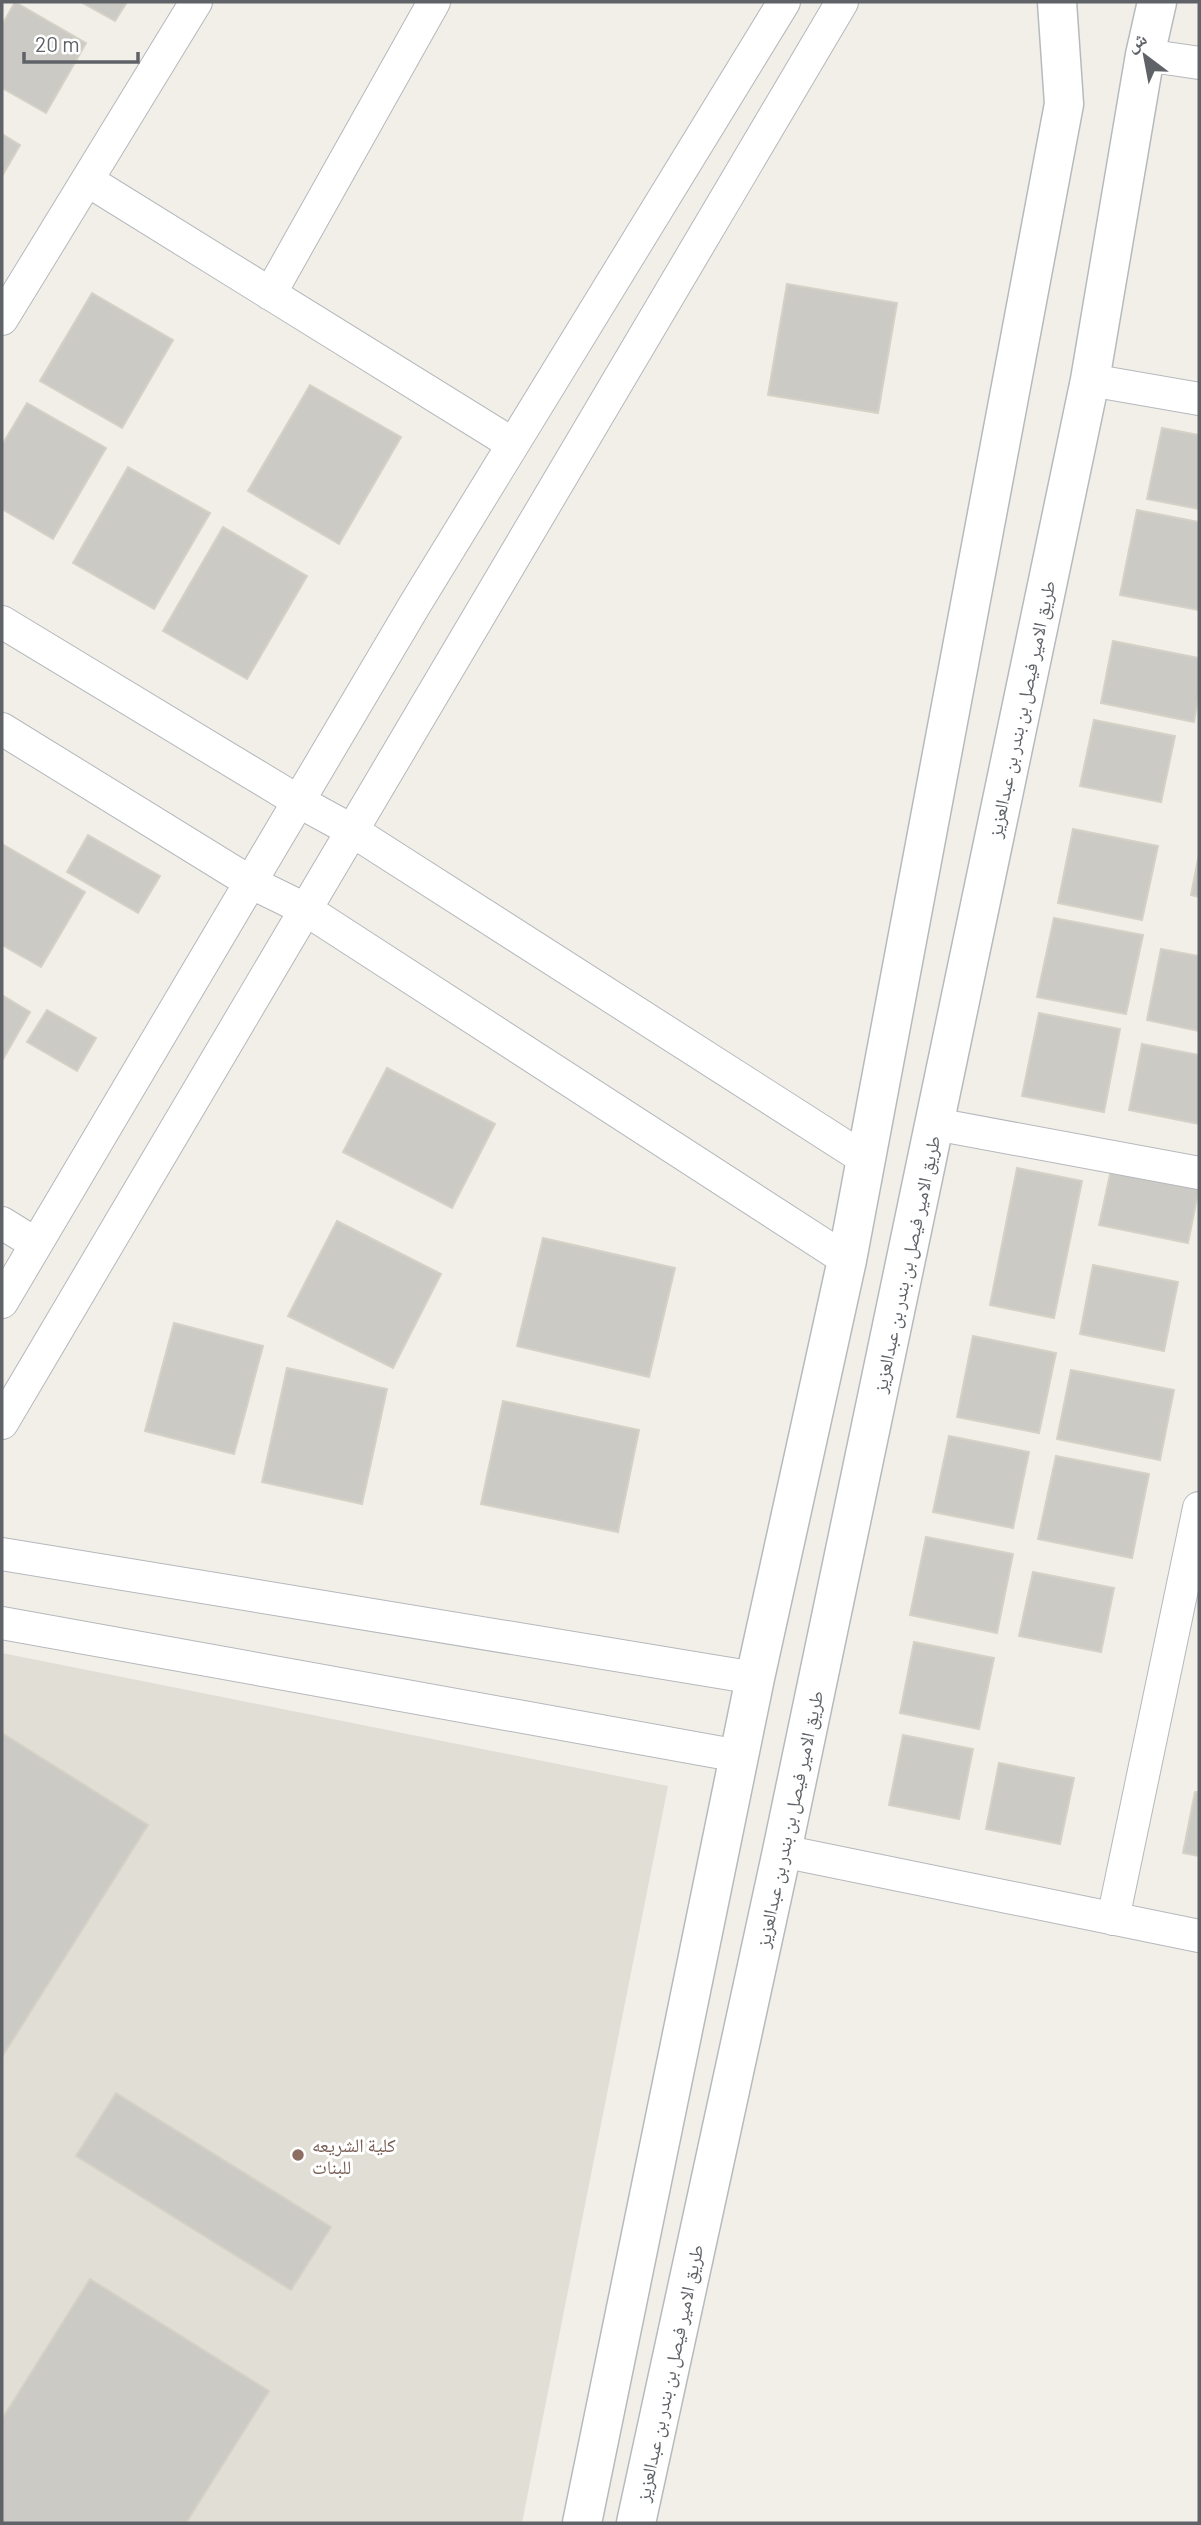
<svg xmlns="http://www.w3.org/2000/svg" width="1201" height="2525" font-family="Barlow,'Noto Naskh Arabic',sans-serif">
<rect width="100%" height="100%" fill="#f1efe8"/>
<path fill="#e1ded6" d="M2,1653L668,1786L522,2523H2Z"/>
<path fill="#cccac5" stroke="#d6d1c6" stroke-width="2" d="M15,2L86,43L46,113L2,88V25Z
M81,2H127L115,21Z
M2,134L20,145L2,176Z
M787,284L897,303L878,413L768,395Z
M92,293L173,340L122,428L40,381Z
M310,385L401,437L339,544L248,491Z
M27,403L106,448L53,539L2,509V445Z
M1162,428L1199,435V509L1147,499Z
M128,467L210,513L154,609L73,563Z
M1137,510L1199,522V610L1120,595Z
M223,527L307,576L247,679L163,631Z
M1113,641L1199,658V694L1194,722L1101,703Z
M1094,720L1175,736L1161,802L1080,786Z
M1073,829L1158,846L1142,920L1058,903Z
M88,835L160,876L138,913L67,872Z
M2,844L85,892L41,967L2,945Z
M1199,854V897L1191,895Z
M1054,918L1143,935L1126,1014L1037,997Z
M1161,949L1199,956V1031L1147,1020Z
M2,995L30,1012L2,1061Z
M47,1010L96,1038L77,1071L27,1042Z
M1039,1013L1120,1029L1104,1112L1022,1096Z
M1142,1044L1199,1055V1124L1129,1110Z
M387,1068L495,1124L452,1208L343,1152Z
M1017,1168L1082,1181L1054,1318L990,1305Z
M1111,1170L1199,1188L1188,1243L1099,1225Z
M337,1221L441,1274L393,1368L288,1316Z
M543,1238L675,1268L649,1377L517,1346Z
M1093,1265L1178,1282L1164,1351L1080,1334Z
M174,1323L263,1346L234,1454L145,1431Z
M973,1336L1056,1353L1039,1433L957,1417Z
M287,1368L387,1389L362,1504L262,1482Z
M1071,1370L1174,1390L1160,1460L1057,1439Z
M503,1401L639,1430L618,1532L481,1504Z
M949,1436L1029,1452L1013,1528L933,1512Z
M1056,1456L1149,1474L1132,1558L1038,1539Z
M926,1537L1013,1554L997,1633L910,1615Z
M1033,1572L1114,1588L1101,1652L1019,1636Z
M914,1642L994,1658L979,1729L900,1713Z
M2,1733L148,1825L2,2057Z
M903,1735L973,1749L959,1819L889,1805Z
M999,1763L1074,1778L1060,1844L986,1829Z
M1195,1792H1199V1856L1183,1853Z
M116,2093L331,2227L291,2290L76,2156Z
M90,2279L269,2391L186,2523H2V2419Z"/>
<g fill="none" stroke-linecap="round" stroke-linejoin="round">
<g stroke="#b5b8bc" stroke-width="34">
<path id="street" d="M1145,55L1199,63
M87,180L511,443
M270,294L434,2
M2,319L196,2
M1090,380L1199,399
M2,622L298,801L351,830L865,1159
M2,729L250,882L305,909L847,1260
M935,1124L1199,1173
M2,1223L36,1244
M2,1302L414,606L784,2
M2,1423L842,2
M2,1554L755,1678
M2,1623L739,1756
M782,1851L1199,1936
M1113,1919L1199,1508"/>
</g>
<g stroke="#b6babf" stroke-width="41">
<path id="secondary" d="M582,2523L755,1678L847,1260L1064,104L1057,2
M636,2523L782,1851L1090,380L1145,55L1157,2"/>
</g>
<use href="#street" stroke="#fff" stroke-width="32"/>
<use href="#secondary" stroke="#fff" stroke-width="38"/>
</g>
<circle fill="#8d6e63" stroke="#fff" stroke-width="2.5" cx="298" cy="2155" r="7"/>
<g text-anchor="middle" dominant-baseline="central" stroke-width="6" stroke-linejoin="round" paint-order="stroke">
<g font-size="19" fill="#5f6368" stroke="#fff">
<text transform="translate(1021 709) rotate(-78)">طريق الامير فيصل بن بندر بن عبدالعزيز</text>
<text transform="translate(906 1264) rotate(-78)">طريق الامير فيصل بن بندر بن عبدالعزيز</text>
<text transform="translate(789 1819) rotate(-78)">طريق الامير فيصل بن بندر بن عبدالعزيز</text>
<text transform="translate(669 2373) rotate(-78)">طريق الامير فيصل بن بندر بن عبدالعزيز</text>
</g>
<g font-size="19" fill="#785e54" stroke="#fff" text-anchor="start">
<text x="312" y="2144">كلية الشريعه<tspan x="312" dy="22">للبنات</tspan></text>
</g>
</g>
<rect width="1201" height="2525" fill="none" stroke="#5f6368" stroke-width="7"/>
<g transform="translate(1145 56) rotate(328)" stroke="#ffffff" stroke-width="5" paint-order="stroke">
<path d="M0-5L12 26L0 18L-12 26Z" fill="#5f6368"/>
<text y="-10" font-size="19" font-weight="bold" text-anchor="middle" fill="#5f6368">ش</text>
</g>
<path d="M24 52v10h114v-10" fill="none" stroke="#5f6368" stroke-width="3.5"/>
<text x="35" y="52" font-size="21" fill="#5f6368" stroke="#ffffff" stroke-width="5" paint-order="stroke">20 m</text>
</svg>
